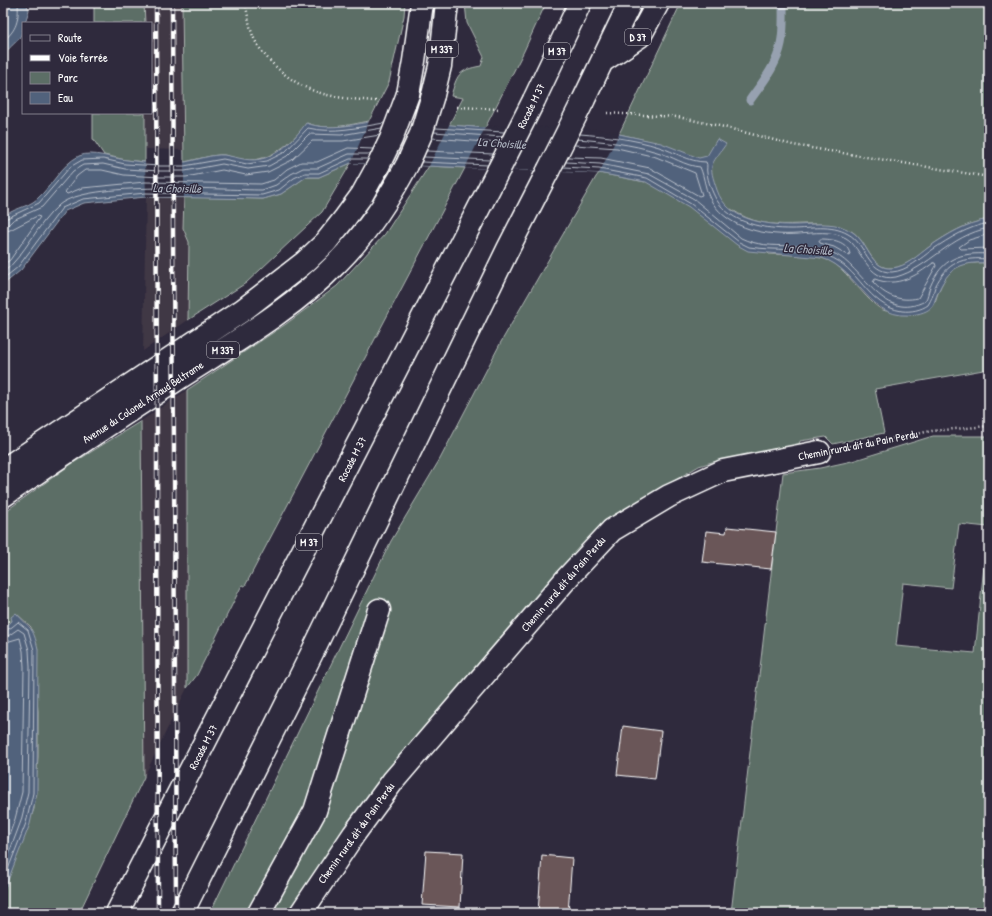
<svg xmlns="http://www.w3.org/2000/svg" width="992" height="916" font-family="'Patrick Hand',sans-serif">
<rect width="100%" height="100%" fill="#2f2a3d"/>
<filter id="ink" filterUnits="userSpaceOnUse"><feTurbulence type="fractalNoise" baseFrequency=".025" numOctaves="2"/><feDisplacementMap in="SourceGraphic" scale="8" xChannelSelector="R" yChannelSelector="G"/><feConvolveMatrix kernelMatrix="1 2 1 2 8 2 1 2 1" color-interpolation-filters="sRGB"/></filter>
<g filter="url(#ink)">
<path fill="#413745" d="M144,3H182L184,150L146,149L145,113H151V23H145Z
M146,197H184L183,228L189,242L188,320L143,351Z
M187,390V688L144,777L141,421Z"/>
<path fill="#5c6e66" stroke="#aeb6b2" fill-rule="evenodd" d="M94,3H144L145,23H94Z
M182,3H405L404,16L389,82L369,121C349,125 326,131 307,123C292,142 271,162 245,160C238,160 231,156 224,155C214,154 195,160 184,162Z
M465,3H546L524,51L485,128L449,125L463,98L451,96C457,75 458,70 481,66L484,57L467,23Z
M681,3H989V219C966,223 948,234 929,247C919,255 906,267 892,268C869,270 867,237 849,230C809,214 772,238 731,209L769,254C788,255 815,253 832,262C849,272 871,308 886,311C893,312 926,304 935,302C945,270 955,261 989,263V369L875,389L884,433L833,444L826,437L800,441L797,451L712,462L699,466L660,489L333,846L288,913H210L391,541L440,459L501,342L596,177L599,173L645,182L663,144L619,134Z
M93,113H145V162L126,160L104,155L93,139Z
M351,163L322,212L246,283L188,320L189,242L183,228L184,197L263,199L281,194L306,177H319Z
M429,166L465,168L245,586L242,585L197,675L187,688V390L286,324L337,286L385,234Z
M141,421L144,777L79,913H3V893L34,809L38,757V711L31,627L16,613L10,624L3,629V513L70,465Z
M933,436H989V913H731L783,473L820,468L852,461ZM959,524L988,527L975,653L896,646L903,583L951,588Z"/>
<path fill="#51627c" stroke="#97a1b0" d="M3,3H26L29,10L25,23H23C23,42 12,42 3,56Z
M385,119L485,128L578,130L619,134L661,143L699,158L707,156L717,139L726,144C710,167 708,163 717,190C727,220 765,225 792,225C808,225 824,222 840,226C847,229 853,231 858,237C868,247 873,270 892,268C906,267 918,255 929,247C948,234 966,223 989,219V263C957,261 946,270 935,300C933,309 926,312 917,314C869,324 860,270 822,258L748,251L737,245L689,207L646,182L598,173L351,163L319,177H306L281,194L263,199L146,197L84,203L65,211L21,270L3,285V218C12,208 27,208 37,199C52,186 61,165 79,156C92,150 114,159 127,160C146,163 166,164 185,162C197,160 212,154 224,155C238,157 250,163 265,158C283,152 296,137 306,123C330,132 360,123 385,119Z
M16,613C30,629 33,626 38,649L37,793L30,824L3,893V629L12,621L11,617Z"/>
<path fill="#2f2a3d" d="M385,117L450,123L429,166L351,163L370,119Z
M486,126L578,128L620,132L599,173L465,168Z
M145,160H184V197H146Z"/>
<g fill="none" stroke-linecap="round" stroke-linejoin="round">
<path stroke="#b9c0cb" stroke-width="1" d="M3,41C17,30 19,20 18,3
M436,128L504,132
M434,132L502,137
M580,134C606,136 634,139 659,147C675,152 689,162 706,162C708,165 706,169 707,173C708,181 712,192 716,199C731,224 764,229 792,229C810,229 831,224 848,234C866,243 867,273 892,272C907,271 921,258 932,250C950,238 967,227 989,223
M432,138L499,143
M577,139C604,141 631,144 657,152C672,156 685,166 700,167C705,178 705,192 712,202C730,230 767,236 798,234C814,233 832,230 846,238C862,247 867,283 896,277C929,268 950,235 989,228
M373,149L348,148L317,162H301L287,169L274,180L261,184L145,182L82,188L67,194L65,192L77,176L85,170H102L124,175L160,177H186L222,170L246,175L268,172L292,160L312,141H343L380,135
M427,151L493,154
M424,157L490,160
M569,157L601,158L650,168L699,196L702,195L695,173L656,157L617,148L575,145
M422,162L488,165
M566,162L600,164L649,174L694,199L741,238C771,253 808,238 837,255C865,271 884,323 925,301C928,297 928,292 930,287C942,258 960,252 989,254
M563,167L599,169L647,178L691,204L739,242L749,247C774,251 804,247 828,256C859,267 867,306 902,311C911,312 921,310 928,305C932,299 933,293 935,287C947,262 962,257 989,259
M3,220L39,203L70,167L82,160L103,159L125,164L160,166H184L223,159L247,164L267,161L285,152L308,128C333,134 359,127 384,123
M3,226L8,225L13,220L42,207L73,171L83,165L103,164L125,169L160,171H185L222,164L248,169L269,166L287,156L309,134L341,135L382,128
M3,232L10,230L37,216L40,217L10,260L3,265
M989,234L969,240L959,247L961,249L989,248
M821,239C832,239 847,241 850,254L848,255L834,247L820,243L819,241Z
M933,263H935L936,266L918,298C900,302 885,296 873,282L875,279C897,288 916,276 933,263Z
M3,273C26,254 37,224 59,205C88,180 221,190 262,190L276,185L291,174L303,168H318L349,154H370
M3,279L18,267L62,208L83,199L146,193L262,195L279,190L294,178L305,173H319L350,159H368
M3,632L12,627L18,622L28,630L34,650L33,793L26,823L3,882
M3,637L8,636L18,629L24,633L29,650L30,667L28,792L21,821L3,869
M3,643L20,638L23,651L24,667L22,792L15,819L3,852"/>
<path stroke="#97a1b0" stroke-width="9" d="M750,100C762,83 777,65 781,44C784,30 783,17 783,3"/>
</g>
<path fill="#6a5658" stroke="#fff" d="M727,527L776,532L771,569L702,562L706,531L726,533Z
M623,726L661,731L655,779L617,775Z
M426,851L463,853L460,907L422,905Z
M542,855L572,858L568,913H538Z"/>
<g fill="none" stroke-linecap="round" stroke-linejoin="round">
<g stroke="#fff" stroke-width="25">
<path id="minor" d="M259,913L315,811L379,610
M301,913L354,834L393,781L568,577L612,530L669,496L723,471L819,452"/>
</g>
<g stroke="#fff" stroke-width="25">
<path id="major" d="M408,94L414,61L422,3
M433,95L440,66L447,3
M3,470L243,310L305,262L326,242L345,218L362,195L379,164
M3,496C60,456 118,418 176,380C230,345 293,309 337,263C366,234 388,201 407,165"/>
</g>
<g stroke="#fff" stroke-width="25">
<path id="highway" d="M604,60L640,36L658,3
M534,100L580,3
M583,101L630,3
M117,913L499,169
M182,913L311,655L508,249L548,171"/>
</g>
<path stroke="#fff" stroke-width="2.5" stroke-dasharray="1 3" stroke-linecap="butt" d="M245,3C248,14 249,26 253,36C257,46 265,56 272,63C304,95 333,98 376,101
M457,107L500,109
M607,113L678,117L724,127L793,145L989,177
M845,447L932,431L989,426"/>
<use href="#minor" stroke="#2f2a3d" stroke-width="22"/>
<use href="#major" stroke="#2f2a3d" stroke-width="22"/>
<use href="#highway" stroke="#2f2a3d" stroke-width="22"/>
<g stroke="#fff" stroke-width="4.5">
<path id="rail" d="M156,3L158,913
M172,3L176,913"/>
</g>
<use href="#rail" stroke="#2f2a3d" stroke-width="3" stroke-dasharray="9" stroke-linecap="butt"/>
<g stroke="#fff" stroke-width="25" stroke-linecap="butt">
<path id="major-bridge" d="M379,164L391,139L408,94
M407,165L421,134L433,95"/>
</g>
<g stroke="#fff" stroke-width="25" stroke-linecap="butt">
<path id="highway-bridge" d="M499,169L534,100
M548,171L583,101"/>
</g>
<use href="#major-bridge" stroke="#2f2a3d" stroke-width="22"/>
<use href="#highway-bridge" stroke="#2f2a3d" stroke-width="22"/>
</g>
</g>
<g text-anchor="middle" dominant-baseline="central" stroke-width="3" stroke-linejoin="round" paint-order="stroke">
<g fill="#2f2a3d" stroke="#c1bfc5" stroke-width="1">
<rect x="625" y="29" width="26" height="16" rx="3"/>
<rect x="426" y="41" width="32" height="16" rx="3"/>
<rect x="544" y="43" width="26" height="16" rx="3"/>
<rect x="207" y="342" width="32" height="16" rx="3"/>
<rect x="296" y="534" width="26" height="16" rx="3"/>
</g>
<g font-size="10" font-weight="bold" fill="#fff">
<text x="638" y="37">D 37</text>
<text x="442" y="49">M 337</text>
<text x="557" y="51">M 37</text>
<text x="223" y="350">M 337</text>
<text x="309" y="542">M 37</text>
</g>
<g font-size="11" fill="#fff" stroke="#2f2a3d">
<text transform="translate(531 106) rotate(-64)">Rocade M 37</text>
<text transform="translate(143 402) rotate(-33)">Avenue du Colonel Arnaud Beltrame</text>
<text transform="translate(858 445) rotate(-11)">Chemin rural dit du Pain Perdu</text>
<text transform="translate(352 459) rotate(-63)">Rocade M 37</text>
<text transform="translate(563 584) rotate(-49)">Chemin rural dit du Pain Perdu</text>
<text transform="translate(203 747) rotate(-63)">Rocade M 37</text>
<text transform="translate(356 833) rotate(-54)">Chemin rural dit du Pain Perdu</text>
</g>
<g font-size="12" font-style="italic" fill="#b1b8c4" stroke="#2f2a3d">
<text transform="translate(502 143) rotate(4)">La Choisille</text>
<text transform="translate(177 188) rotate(1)">La Choisille</text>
<text transform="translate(808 249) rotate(4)">La Choisille</text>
</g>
</g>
<rect width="992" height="916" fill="none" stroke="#2f2a3d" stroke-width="16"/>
<rect x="8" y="8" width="976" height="900" fill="none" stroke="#fff" stroke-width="1.5" filter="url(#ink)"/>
<rect x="22" y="22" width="130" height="92" fill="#2f2a3d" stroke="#827f8b"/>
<rect x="30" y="35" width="20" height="6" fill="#2f2a3d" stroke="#827f8b"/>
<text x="58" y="42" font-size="12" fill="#ffffff">Route</text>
<rect x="30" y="55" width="20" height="6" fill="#ffffff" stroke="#827f8b"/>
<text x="58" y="62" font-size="12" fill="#ffffff">Voie ferrée</text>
<rect x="30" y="72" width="20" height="12" fill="#5c6e66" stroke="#827f8b"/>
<text x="58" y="82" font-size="12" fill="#ffffff">Parc</text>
<rect x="30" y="92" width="20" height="12" fill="#51627c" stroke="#827f8b"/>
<text x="58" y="102" font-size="12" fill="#ffffff">Eau</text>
</svg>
